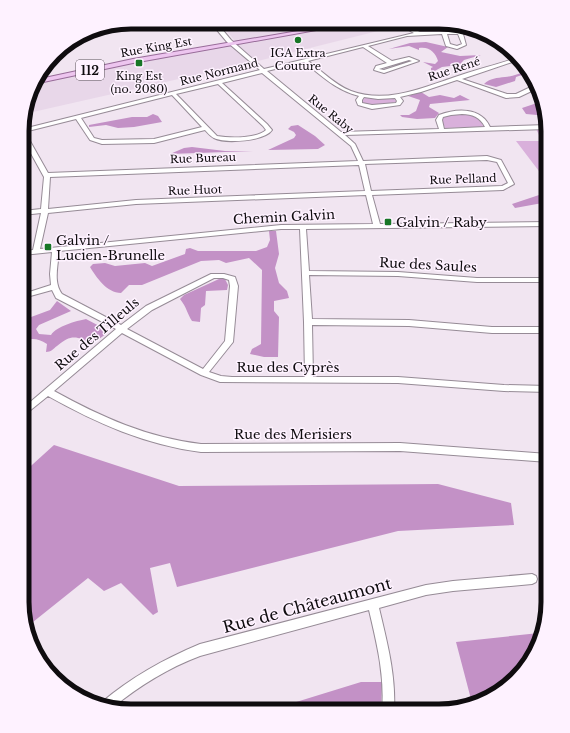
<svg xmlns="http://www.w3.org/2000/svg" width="570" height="733" font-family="'Libre Baskerville',serif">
<rect width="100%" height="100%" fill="#f1e5f1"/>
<path fill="#e8d7e9" d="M220,22L326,23L330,27L352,23H398L402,25L258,61L24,114L38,75L42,80L239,42L234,40Z"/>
<path fill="#d9b0db" d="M365,98H393L397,102L373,105L363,104L362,101Z
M454,114H468L477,116L484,127L445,128L441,119L444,116Z
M536,129H544L548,135V183L516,141H542Z"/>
<path fill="#c391c6" d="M426,42L448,47L441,52L460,56L481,55L464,60L459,65L442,67L431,73V68L433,67L423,62L435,64L438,61C436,53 429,46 419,48V50L409,46L389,49L410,43Z
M527,71L535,81L522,75L516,77L515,81L496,87L484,84C490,78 497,78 505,77C511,77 520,73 527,71Z
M421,92L429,97L440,95L454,98L460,95L470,100L430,104L429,107L439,113L435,118L417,119L402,117L400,115H409L416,111L420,100L408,96Z
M538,93L543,111L537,115L526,114L522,108L540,102L536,98Z
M153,114L158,116L162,122L134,127L118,128L106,125L89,127V125L132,117H147Z
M298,125L315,136L325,145L318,149L268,150L294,138L296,135L294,132L288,129L291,126Z
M192,147L225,151H253L170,154L184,148Z
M548,190V202L515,208L512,204L542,194Z
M269,231H276L279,254L275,268L279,283L287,291L289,298L274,301V311L279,317L278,357H264L250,354L252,349L261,344L262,270L249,258L226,263L219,260L201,261L142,285H129L121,293C107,293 96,277 90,267L93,264L105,263L115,266L145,263L152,266L185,254L186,249L190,248L198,251H256L267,247L270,240Z
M219,279H225L228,285L227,290L206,291L205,305L201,308L200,322L192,321C187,313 187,308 180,299L184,295Z
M57,301L71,311L39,325L36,329L39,334L51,335C57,326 76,321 86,319L105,329L106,334L92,344C77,336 71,334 57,346C53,349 51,352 46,352L47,344C38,339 32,337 23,342V320L50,310Z
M54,445L179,486L438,484L511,503L514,525L398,531L177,587L170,563L150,568L158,612L153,615L121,583L104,591L88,578L28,626L22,602V474Z
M539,633L529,663L487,700L472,703L456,642Z
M361,682H382L381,711H267Z"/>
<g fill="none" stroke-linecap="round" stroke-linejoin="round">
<g stroke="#968b96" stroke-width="2">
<path id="minor" d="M193,22H200L221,28L231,40L264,69L414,33L396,23H401L420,32H474L480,34H463L466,45L457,49L446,46L442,34L407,36L368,46L392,61L409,57L419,61L384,73L374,70L376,66L387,63L363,47L308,61C322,71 335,85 351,91C386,104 422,88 455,77C475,70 496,65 516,58L518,60L462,79L507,94H516L537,84L538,88L519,97L506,98L457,80L421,92L400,97L403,101L400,105L372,109L358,105L356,100L359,96C336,90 323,77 304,62L267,71L341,132L439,129L436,120L439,115C457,108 481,107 490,127L547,125V129L345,135L355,144L363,161L487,156L501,160L514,184L503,190L372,195L380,224L548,222V226L306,229L309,271L398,272L477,278H548V282H477L398,276L309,275L312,319L409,320L492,327H548V333H492L409,326L312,325L313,377H398L504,385L548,386V392L504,391L398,383L220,382L201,375L122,333L54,391C101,417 148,438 201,444L400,443L548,454V462L400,451L201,452C146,445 96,423 48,396L22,417V409L116,329L56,298L52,290L23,298V294L51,285L50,274L52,252L23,255V251L33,250L41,213L23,215V211L41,209L44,177L23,139V129L260,70L227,42L217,30ZM447,34H458L462,44L457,46L450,44ZM409,60L412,61L384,70L379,69ZM262,73L351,146L358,161L48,173L26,134L24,132L76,119L90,140L102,144L154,143L205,130C207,132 211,137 214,138C226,144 265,141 272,130L267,124L222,83ZM218,84L263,126L266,130C257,139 229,138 217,136L176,94ZM172,95L202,127L154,139L102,140L94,138L81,118ZM364,97L378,99L395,98L397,101L396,103L372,105L362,103V100ZM462,114C472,114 480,117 485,127L444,129L442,120L443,117L451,115ZM487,160L497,162L508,183L502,186L371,191L365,164ZM359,165L365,191L136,200L48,209L50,177ZM366,195L373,224L281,225L40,249L48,213L136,204ZM281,229H300L304,322L305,377H232L221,376L209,372L233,342L238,286L235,277L224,274H211L146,306L121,325L62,294C53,282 58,266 59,251ZM214,278H223L229,280L230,286L225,341L203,369L127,329L152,310Z
M122,24L109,28L94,29L96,28Z
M532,574L536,576L537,579L536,582L532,584L453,591L426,595L379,608C387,642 396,675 394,711H382C385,676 377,644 369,610L200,656C168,668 139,686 112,708L101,704L102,702C132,677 164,659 200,644L426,585L453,581Z"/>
</g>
<g stroke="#986c99" stroke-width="2">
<path id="major" d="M345,23H355L133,63L34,84L35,80L133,59Z"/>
</g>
<use href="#minor" fill="#fff" fill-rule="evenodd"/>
<use href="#major" fill="#edc5ef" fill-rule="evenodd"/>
</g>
<path fill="#ada3ae" d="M362,23H386V28L369,30L361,25Z"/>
<path fill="#8d858d" d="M375,23H386V28L369,30L370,24Z"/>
<g fill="#177626" stroke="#fef2ff" stroke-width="1.5">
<circle cx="298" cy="40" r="4"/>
<rect x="135" y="59" width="8" height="8" rx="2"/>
<rect x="384" y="218" width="8" height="8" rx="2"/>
<rect x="44" y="243" width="8" height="8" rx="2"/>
</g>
<g text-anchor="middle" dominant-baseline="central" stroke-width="3" stroke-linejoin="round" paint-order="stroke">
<g font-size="11" fill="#0f0c0f" stroke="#fef2ff">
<text transform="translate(156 47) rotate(-10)">Rue King Est</text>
<text transform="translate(454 69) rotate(-18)">Rue René</text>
<text transform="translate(219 72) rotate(-14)">Rue Normand</text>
<text transform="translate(331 114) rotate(39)">Rue Raby</text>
<text transform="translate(203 158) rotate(-2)">Rue Bureau</text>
<text transform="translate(463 179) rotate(-2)">Rue Pelland</text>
<text transform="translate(195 190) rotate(-2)">Rue Huot</text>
</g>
<g font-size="11" fill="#0f0c0f" stroke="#fef2ff">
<text x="298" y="53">IGA Extra<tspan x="298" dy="13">Couture</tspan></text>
<text x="139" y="76">King Est<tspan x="139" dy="13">(no. 2080)</tspan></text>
</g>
<rect fill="#fef2ff" stroke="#575157" stroke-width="1" x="76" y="60" width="28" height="20" rx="3"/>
<g font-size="12" font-weight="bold" fill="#0f0c0f">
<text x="90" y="70">112</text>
</g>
<g font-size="13" fill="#0f0c0f" stroke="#fef2ff">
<text transform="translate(284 217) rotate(-3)">Chemin Galvin</text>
<text transform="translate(428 265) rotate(3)">Rue des Saules</text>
<text transform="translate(97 334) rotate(-40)">Rue des Tilleuls</text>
<text x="288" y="367">Rue des Cyprès</text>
<text x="293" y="434">Rue des Merisiers</text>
</g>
<g font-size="13" fill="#0f0c0f" stroke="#fef2ff" text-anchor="start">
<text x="396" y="222">Galvin / Raby</text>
<text x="56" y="240">Galvin /<tspan x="56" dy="15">Lucien-Brunelle</tspan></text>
</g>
<g font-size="16" fill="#0f0c0f" stroke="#fef2ff">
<text transform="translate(307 605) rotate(-15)">Rue de Châteaumont</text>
</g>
</g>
<path d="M0 0H570V733H0ZM131 29H439A102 102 0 0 1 541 131V602A102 102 0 0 1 439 704H131A102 102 0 0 1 29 602V131A102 102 0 0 1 131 29Z" fill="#fef2ff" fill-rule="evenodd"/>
<path fill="none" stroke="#0f0c0f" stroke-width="5" d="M131 29H439A102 102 0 0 1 541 131V602A102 102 0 0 1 439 704H131A102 102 0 0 1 29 602V131A102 102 0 0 1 131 29Z"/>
</svg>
